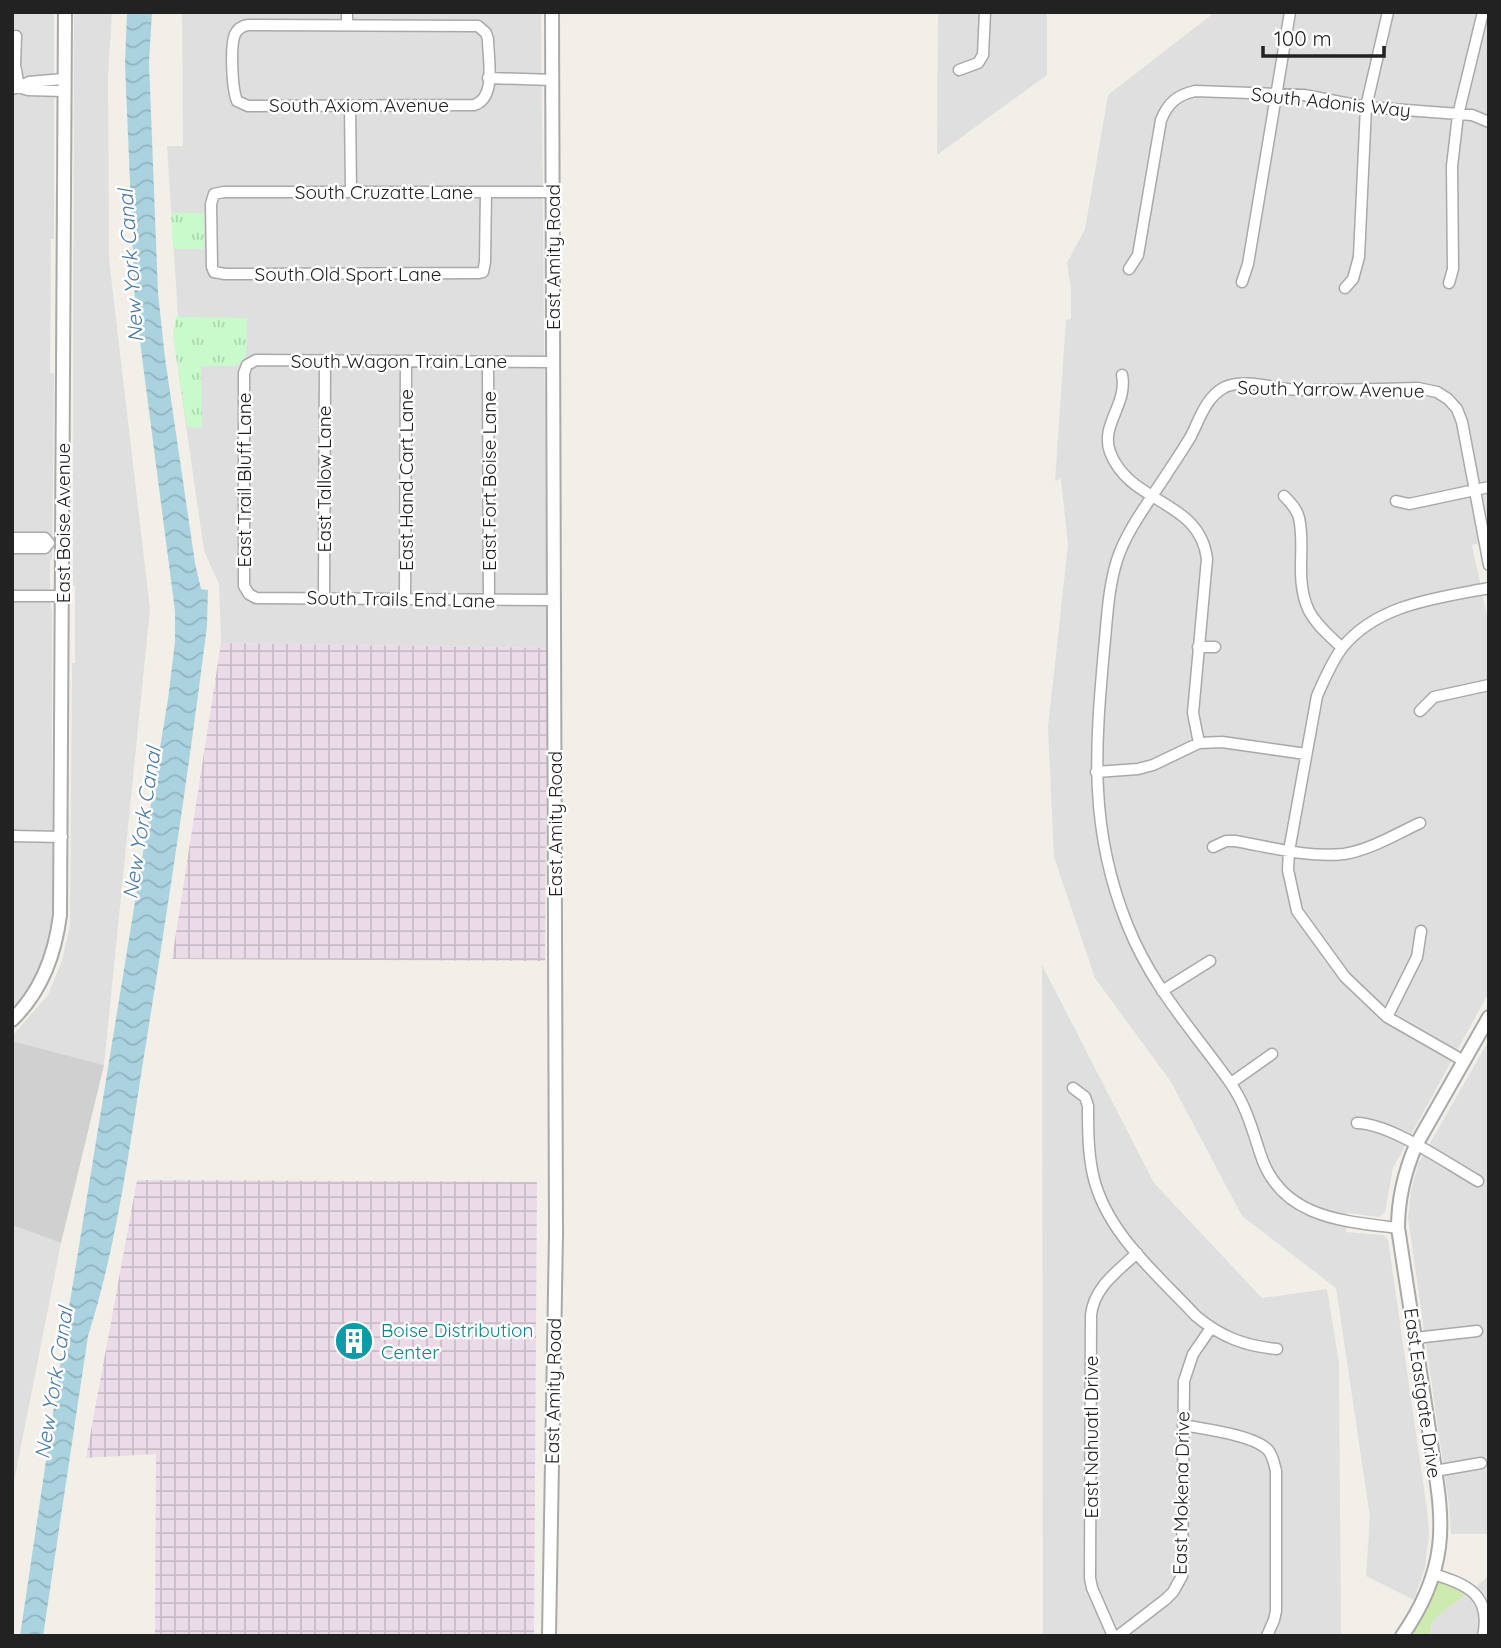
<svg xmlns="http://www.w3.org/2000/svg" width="1501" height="1648" font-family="Quicksand,sans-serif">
<defs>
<pattern id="industrial-grid" width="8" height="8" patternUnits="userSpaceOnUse" patternTransform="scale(1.75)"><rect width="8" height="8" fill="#ebdbe8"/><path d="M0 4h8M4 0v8" fill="none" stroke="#c9bcc7"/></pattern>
<pattern id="park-tufts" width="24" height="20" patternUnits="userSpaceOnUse" patternTransform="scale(1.75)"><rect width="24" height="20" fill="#c8facc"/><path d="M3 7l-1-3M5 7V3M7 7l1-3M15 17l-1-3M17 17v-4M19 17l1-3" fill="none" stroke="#acd6af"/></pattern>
<pattern id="water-waves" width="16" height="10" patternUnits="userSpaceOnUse" patternTransform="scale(1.75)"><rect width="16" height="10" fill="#aad3df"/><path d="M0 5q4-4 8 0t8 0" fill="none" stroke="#92b5bf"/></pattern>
</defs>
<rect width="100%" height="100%" fill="#f2efe9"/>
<path fill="#e0dfdf" d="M12,12H54V239H51L50,373H54L52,560H50V601L52,611V915L47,942L41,963L31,986L12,1011Z
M74,12H112L108,77L109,259L150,609L104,1065L12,1041V1036L48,995L62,961L70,925L72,663H75V586L73,585Z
M182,12H541L547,648L221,643L219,584L204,551L173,335L176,317L178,316L167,146H183Z
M938,12H1047V75L937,155Z
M1215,12H1489V541L1472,545L1489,625V992L1393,1168L1385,1212L1379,1217L1348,1213L1346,1232L1384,1235L1388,1240L1427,1509L1429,1533L1425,1567L1414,1600L1366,1576L1370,1517L1336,1288L1242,1216L1171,1082L1095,978L1054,857L1048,727L1068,545L1061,479L1055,481L1066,320L1071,319V288L1067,263L1085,229L1108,95Z
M1042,965L1154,1183L1262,1298L1327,1289L1339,1363L1341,1636H1043Z
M1489,1040V1534H1451L1449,1505L1408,1218L1411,1191L1418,1164Z
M12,1225L61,1243L12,1492Z
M1489,1576V1636H1429L1433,1620Z"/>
<path fill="url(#industrial-grid)" d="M221,643L547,648L545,961L172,959Z
M137,1180L537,1182L534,1636H155L156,1454L86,1458Z"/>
<path fill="#d0d0d0" d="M12,1041L104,1065L61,1243L12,1225Z"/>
<path fill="#cdebb0" d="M1433,1578L1470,1591L1433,1620L1429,1636H1406Z"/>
<path fill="url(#park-tufts)" d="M171,213H204V249H173Z
M176,317L247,318L246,356L237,366H201L202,428L187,427L173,335Z"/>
<path fill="url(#water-waves)" d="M127,12H152L149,62L158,293L165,358L195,563L201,589L208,590L207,626C189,770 167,913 144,1056C129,1150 117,1245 88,1336L43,1636H20L66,1326L168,699L175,642V611L135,303L125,64Z"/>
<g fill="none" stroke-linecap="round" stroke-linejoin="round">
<g stroke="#a9a9a9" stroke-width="13">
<path id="minor" d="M248,25L478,26L486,33L488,39C488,59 497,98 474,105L248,106L237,101C232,89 230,46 235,34C238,28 242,26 248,25Z
M347,25V12
M959,70L978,63L983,55L985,12
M488,78L553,80
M12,89L19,87L15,65L16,36
M63,91L28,90L19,87L29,82L63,79
M350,106L351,192
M486,192L485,262L483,272L479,273L225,274L214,272L212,267L211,204L214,194L224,192H553
M1129,269L1138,255L1161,120C1168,103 1177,95 1195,91L1304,95L1366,107L1472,115L1489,122
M1242,282L1248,264L1290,12
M1449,283L1453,269L1452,166L1458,115L1483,12
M1345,288L1353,279L1359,257L1366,107L1388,12
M488,362L489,600
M553,362L256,360L247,365L244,373V586L249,594L256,598L554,600
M1122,375C1128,404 1100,425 1110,452C1130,505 1200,499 1207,559L1193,713L1199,743
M1284,496C1290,502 1297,509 1299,518C1306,548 1294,579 1309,611C1317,626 1330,636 1342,648
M1396,501L1409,504L1489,487
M12,538H45L49,543L45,548H12
M12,596H62
M324,598L325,360
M405,598L406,361
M1198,647H1215
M1420,711L1434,697L1489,685
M1096,772L1138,769L1153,765L1199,743L1222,742L1306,754
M12,836L62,837
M1213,847L1226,841H1235C1270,847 1308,858 1344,854C1370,850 1396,834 1420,823
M1162,991L1210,961
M1387,1017L1417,957L1421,931
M1464,1061L1387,1017L1345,977L1297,911L1288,870L1289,851L1317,696C1324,680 1331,663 1342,648C1377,604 1437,598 1489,588
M1231,1083L1272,1054
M1073,1088L1085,1097L1088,1106C1088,1129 1088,1152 1093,1175C1106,1233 1158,1275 1196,1316C1221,1337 1245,1346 1277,1349
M1357,1123C1392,1124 1446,1163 1478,1181
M1398,1228C1342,1221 1280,1218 1260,1153C1252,1128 1245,1103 1229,1081C1191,1028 1152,987 1127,924C1089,829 1095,749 1104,650C1107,620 1108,589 1117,560C1127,529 1151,499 1168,472C1176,460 1184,448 1191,436C1200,418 1206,397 1225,387C1246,378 1275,389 1297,390C1337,390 1378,389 1418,388L1437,392L1448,399L1457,409L1462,422L1489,565
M1415,1338L1477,1331
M1183,1425C1204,1429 1254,1435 1268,1450C1273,1456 1274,1463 1276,1471V1611L1274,1620L1267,1636
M1435,1471L1481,1463
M1433,1574C1467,1584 1492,1595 1483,1636
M1113,1636L1092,1588L1090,1578L1091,1315C1094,1287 1118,1271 1137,1253
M1118,1636L1166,1599L1173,1592L1182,1576L1184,1381L1193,1354L1211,1328"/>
</g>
<g stroke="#a9a9a9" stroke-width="16">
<path id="tertiary" d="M12,1020C42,991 55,955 60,915L65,12
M549,1636L556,1234L552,12
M1402,1636C1420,1610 1435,1579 1439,1547C1444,1509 1434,1468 1429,1430C1419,1363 1408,1296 1398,1228C1398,1198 1404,1173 1416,1145L1489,1017"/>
</g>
<use href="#minor" stroke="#fff" stroke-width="10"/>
<use href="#tertiary" stroke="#fff" stroke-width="12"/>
</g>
<defs>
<g id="building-disc" transform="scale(2.0125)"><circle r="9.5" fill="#0f9aa8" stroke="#fff"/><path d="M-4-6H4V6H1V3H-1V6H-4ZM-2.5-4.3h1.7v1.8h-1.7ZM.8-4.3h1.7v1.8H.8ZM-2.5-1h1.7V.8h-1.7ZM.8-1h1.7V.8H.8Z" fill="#fff"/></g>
</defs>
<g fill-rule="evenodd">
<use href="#building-disc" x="354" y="1341"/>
</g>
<g text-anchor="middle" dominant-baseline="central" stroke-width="5" stroke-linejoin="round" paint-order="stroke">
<g font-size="19" fill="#222" stroke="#fff">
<text transform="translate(1331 102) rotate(6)">South Adonis Way</text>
<text x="359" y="105">South Axiom Avenue</text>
<text x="384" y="192">South Cruzatte Lane</text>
<text transform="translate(553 257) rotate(-90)">East Amity Road</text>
<text x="348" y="274">South Old Sport Lane</text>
<text x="399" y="361">South Wagon Train Lane</text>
<text transform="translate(1331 389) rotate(1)">South Yarrow Avenue</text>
<text transform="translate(324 479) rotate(-90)">East Tallow Lane</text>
<text transform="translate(244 480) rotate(-90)">East Trail Bluff Lane</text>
<text transform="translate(406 480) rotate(-90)">East Hand Cart Lane</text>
<text transform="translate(489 481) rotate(-90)">East Fort Boise Lane</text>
<text transform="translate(63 523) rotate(-90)">East Boise Avenue</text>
<text transform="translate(401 599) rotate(1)">South Trails End Lane</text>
<text transform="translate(555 824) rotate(-90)">East Amity Road</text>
<text transform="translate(553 1391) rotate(-89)">East Amity Road</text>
<text transform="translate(1423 1393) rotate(82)">East Eastgate Drive</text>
<text transform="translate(1091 1437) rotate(-90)">East Nahuatl Drive</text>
<text transform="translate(1181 1493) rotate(-89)">East Mokena Drive</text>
</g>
<g font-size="19" fill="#0d838f" stroke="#fff" text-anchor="start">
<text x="381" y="1330">Boise Distribution<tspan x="381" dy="22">Center</tspan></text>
</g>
<g font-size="21" font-style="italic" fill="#4a7aab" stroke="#fff">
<text transform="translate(130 266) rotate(-94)">New York Canal</text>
<text transform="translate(141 823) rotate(-81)">New York Canal</text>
<text transform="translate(53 1383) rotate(-81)">New York Canal</text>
</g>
</g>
<rect width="1501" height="1648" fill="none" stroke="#222222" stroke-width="28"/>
<path d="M1263 46v10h121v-10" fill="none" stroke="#222222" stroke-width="3.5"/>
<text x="1274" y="46" font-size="21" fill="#222222" stroke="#ffffff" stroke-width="5" paint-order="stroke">100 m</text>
</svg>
